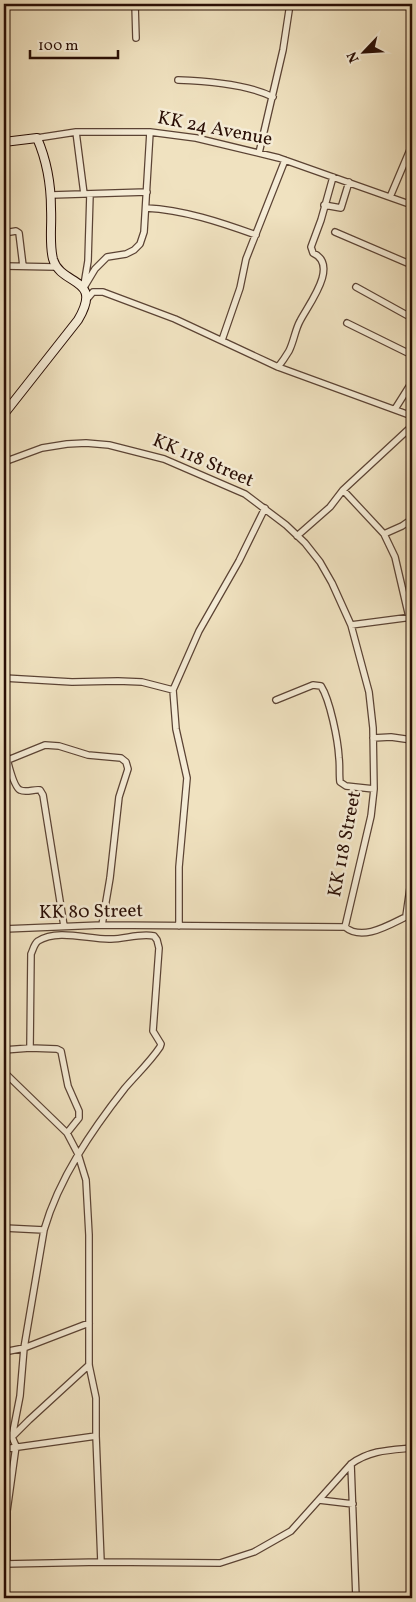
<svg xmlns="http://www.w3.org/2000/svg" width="416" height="1602" font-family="Vollkorn,serif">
<rect width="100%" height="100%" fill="#f0e2c0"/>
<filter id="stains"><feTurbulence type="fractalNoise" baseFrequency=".004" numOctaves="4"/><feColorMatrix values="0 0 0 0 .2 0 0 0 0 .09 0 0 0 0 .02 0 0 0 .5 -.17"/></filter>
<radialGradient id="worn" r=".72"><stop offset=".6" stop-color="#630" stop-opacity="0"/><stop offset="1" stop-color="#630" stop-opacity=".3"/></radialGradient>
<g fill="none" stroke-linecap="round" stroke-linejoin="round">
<g stroke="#5b4334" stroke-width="8">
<path id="street" d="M135,4L136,38
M178,80C207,81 247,84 273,97
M76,132L84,194
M37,138L76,132H150L196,138L279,158L412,205
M259,153L283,50L290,4
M51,195L147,192
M390,197L412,145
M324,205L341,208L349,182
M146,208C184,210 220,222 256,235
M335,232L412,265
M4,233L16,231L19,233L23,266
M4,266L56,267
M84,285L88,261L90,194
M356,287L412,318
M83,289L95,269L107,257L126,254L134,250L140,244L144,232L150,132
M88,298L93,292H103L175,319L278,367L412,416
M347,323L412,355
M222,340L240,288L246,259L285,160
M278,367C282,362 286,356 289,351C294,341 295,330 300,321C308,305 340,265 313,253L311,247L321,220L333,177
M395,409L412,382
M4,462L42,448L67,444L86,443L109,445L164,459L245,494L286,525L305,543L320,562L332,583L351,625L369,692L373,728L374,789L371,816L345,927
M343,490L384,534L395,557L409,617
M384,534L402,526L412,519
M297,536L330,507L343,490L412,426
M351,625L412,617
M4,678L72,682L118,681L142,682L173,690
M276,700L313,685L321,686C330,700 338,740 339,758C340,766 339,774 340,782L346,786L374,789
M373,738L391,737L412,740
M4,746C6,755 13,787 20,790C26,793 34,789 40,790L43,795L64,926
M8,760L45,745L59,746L88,755L121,758L126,762L128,769L119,797L110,878L102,925
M406,916L412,874
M179,926V867L187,778L176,729L173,690L199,631L239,561L265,508
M4,929L102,925L345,927C364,943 393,922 412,914
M4,1050L30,1048L57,1049L61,1051L68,1086L79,1111V1118L67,1133
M4,1072L67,1133L78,1154L86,1180L89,1235V1365L96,1398V1436L101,1562L4,1564
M4,1228L44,1230
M4,1352L24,1348L89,1323
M4,1431L12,1437L29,1420L89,1365
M4,1449L96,1436
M351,1464L356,1598
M319,1500L353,1504
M101,1562L220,1563L254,1552L291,1531L351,1464C370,1450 390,1450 412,1448
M7,1564V1511L16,1446L12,1437L20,1396L24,1348L44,1230C59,1178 92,1130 125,1088C137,1074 150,1062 160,1047L161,1044L153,1031L159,948L157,940L154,936C140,933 125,939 111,939C90,940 58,928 38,941C34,944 33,950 31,954L30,1048"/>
</g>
<g stroke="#290e05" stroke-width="10">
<path id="secondary" d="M4,142L37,138C47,161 51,184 51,209C52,226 49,243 53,259C61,287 104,276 78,320L4,414"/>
</g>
<use href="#street" stroke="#f5ecd6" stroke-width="5.5"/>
<use href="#secondary" stroke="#f5ecd6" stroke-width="8"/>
</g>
<g text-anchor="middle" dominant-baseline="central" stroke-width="5" stroke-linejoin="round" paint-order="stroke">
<g font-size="19" fill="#290e05" stroke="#f5ecd6">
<text transform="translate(215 129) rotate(11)">KK 24 Avenue</text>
<text transform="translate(203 461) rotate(23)">KK 118 Street</text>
<text transform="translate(345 844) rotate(-79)">KK 118 Street</text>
<text transform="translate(91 912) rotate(-1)">KK 80 Street</text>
</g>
</g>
<rect width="416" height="1602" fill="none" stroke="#f0e2c0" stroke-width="20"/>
<rect x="5" y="5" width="406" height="1592" fill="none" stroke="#290e05" stroke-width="2.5"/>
<rect x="10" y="10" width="396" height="1582" fill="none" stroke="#290e05"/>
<g transform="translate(364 52) rotate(245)" stroke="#f5ecd6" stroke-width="4" paint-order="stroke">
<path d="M0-4L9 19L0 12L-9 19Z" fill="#290e05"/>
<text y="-8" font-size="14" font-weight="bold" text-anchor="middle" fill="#290e05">N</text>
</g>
<path d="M30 50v8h88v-8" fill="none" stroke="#290e05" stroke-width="2.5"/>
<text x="38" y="50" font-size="15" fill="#290e05" stroke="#f5ecd6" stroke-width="4" paint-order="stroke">100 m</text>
<rect width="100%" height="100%" filter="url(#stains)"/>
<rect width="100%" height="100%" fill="url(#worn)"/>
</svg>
